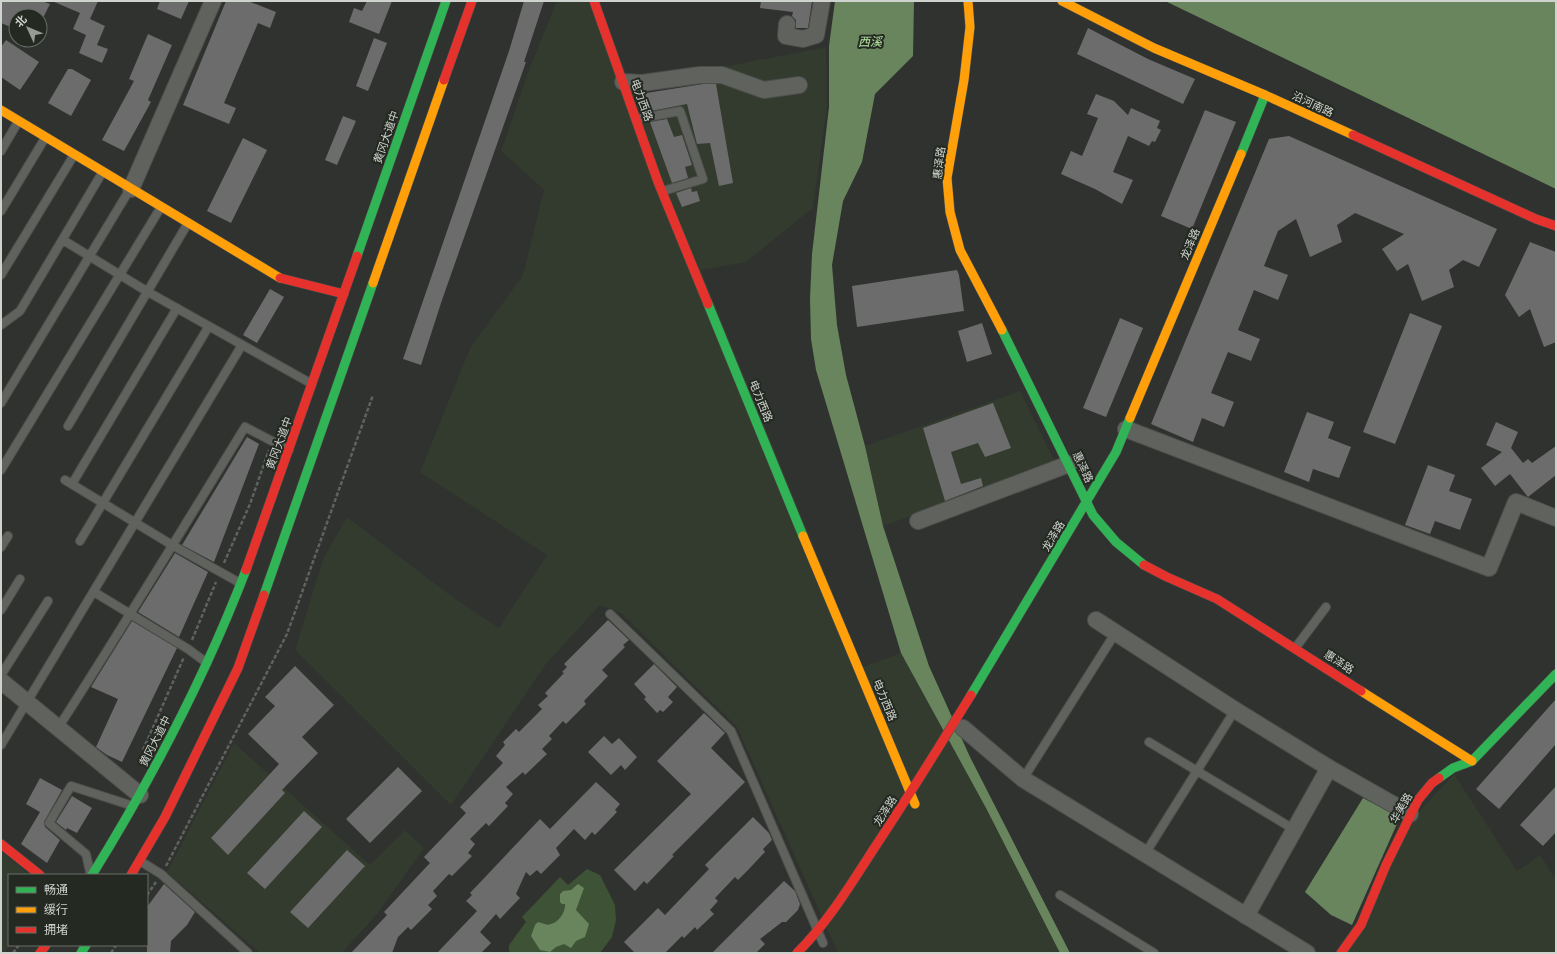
<svg xmlns="http://www.w3.org/2000/svg" width="1557" height="954" font-family="'Titillium Web','Noto Sans SC',sans-serif">
<rect width="100%" height="100%" fill="#2f322e"/>
<path fill="#323b2e" d="M557,1H598L634,95L715,83L713,69L826,47L827,106L813,208L746,262L701,270L863,667L901,653L986,808L1060,953H838L737,727L622,614L600,605L546,664L451,805L295,650L323,559L347,517L454,598L499,628L547,555L420,472L470,348L523,275L544,190L501,151L531,64Z
M1020,391L1055,462L1025,476L883,526L865,446Z
M234,743L370,865L405,830L424,848L377,914L342,953H260L167,872Z
M1454,774L1517,871L1540,855L1556,879V953H1346L1413,818Z
M1,851L30,875H9V945H11L5,953H1Z"/>
<path fill="#3e5235" d="M587,869L600,875L615,905L616,920L612,937L600,953H512L509,951V945L526,922L522,917L560,877L568,885Z"/>
<path fill="#69855d" d="M835,1H914L913,56L875,94L862,162L843,201L832,265L837,325L846,375L865,446L883,526L929,666L970,757L1070,953H1060L986,808L901,653L816,370L811,339L810,298L812,254L829,107V46Z
M1165,1H1556V189Z
M1363,798L1400,817L1352,925L1331,915L1305,892Z
M578,884L584,888L576,910L589,924L585,937L576,941L571,948L564,944L556,947L550,952L540,950L531,936L535,925L538,922C543,923 546,926 551,924C559,922 566,911 565,904H562L560,902V894L563,891L571,890Z"/>
<path fill="#6c6c6c" d="M1,1H42L50,4L44,16H30L21,12L19,16H16L13,28L1,23Z
M52,1H98L90,19L105,26L97,45L108,49L102,63L79,53L86,35L73,29L80,13Z
M160,1H189L181,19L157,9Z
M226,1H248L276,12L270,28L258,23L224,103L236,108L229,124L183,105Z
M367,1H392L379,34L349,22L354,8L362,11Z
M524,1H544L524,62H526L442,300L421,365L403,359L509,51Z
M761,1H812L808,28H796V20L792,16L793,12L760,8Z
M1088,28L1148,59L1195,79L1183,104L1077,54Z
M148,34L172,45L148,100L151,102L124,151L102,140L134,81L129,79Z
M374,38L387,43L368,91L356,86Z
M6,40L39,62L20,90L1,77V47Z
M68,69H72L91,80L71,116L48,103Z
M703,84H716L733,183L719,186L710,143L697,144L687,104L646,112L640,94Z
M1096,94L1114,101L1128,115L1131,108L1160,121L1157,128L1161,130L1155,142L1152,141L1149,146L1128,136L1113,172L1133,180L1122,204L1095,189L1061,174L1071,151L1082,156L1098,118L1087,114Z
M1205,110L1236,122L1192,229L1161,216Z
M343,116L356,121L337,165L325,160Z
M667,119L674,137L682,135L692,165L685,167L688,178L672,183L650,122Z
M1289,136L1497,229L1479,267L1463,260L1449,270L1454,287L1422,301L1408,264L1397,271L1382,249L1404,234L1355,213L1337,225L1342,242L1310,257L1296,219L1278,231L1264,266L1288,275L1278,300L1254,290L1238,330L1260,339L1251,361L1228,352L1211,393L1234,402L1224,427L1202,418L1193,442L1151,424L1269,139Z
M243,138L267,150L231,223L207,211Z
M691,188L692,192L697,191L700,201L682,207L676,193Z
M1530,242L1556,252V342L1544,347L1530,309L1519,317L1505,295Z
M957,270L959,275L964,311L857,327L852,286Z
M270,289L284,297L257,343L243,335Z
M1410,313L1442,326L1395,444L1363,432Z
M1120,318L1143,328L1106,417L1083,408Z
M982,323L992,354L967,362L958,331Z
M993,403L1011,448L985,457L978,443L951,452L961,484L981,478L983,486L945,501L923,428Z
M1307,412L1334,422L1328,438L1351,447L1339,478L1313,469L1309,482L1284,472Z
M1496,422L1518,432L1511,448L1523,463L1528,459L1532,463L1556,446V475L1528,497L1510,474L1495,486L1481,468L1502,452L1486,445Z
M247,437L259,444L214,562L182,545Z
M1428,465L1455,475L1449,491L1472,499L1460,530L1435,521L1430,534L1405,525Z
M175,553L208,572L179,637L138,612Z
M608,620L629,640L623,645L625,647L602,670L608,676L584,701L586,704L566,724L563,721L549,736L552,739L542,749L547,754L525,775L523,772L506,787L513,794L505,803L508,806L489,826L486,823L470,839L475,844L468,853L472,856L452,876L449,874L433,891L437,896L428,905L432,909L411,930L408,927L398,937L392,953H351L387,915L384,912L430,863L424,857L466,813L460,807L503,763L496,756L505,745L503,742L516,729L519,732L542,709L538,705L548,696L545,693L564,673L562,672L567,667L564,664Z
M132,621L177,648L122,762L107,755L96,747L118,699L91,687Z
M654,664L677,687L668,697L673,702L663,712L660,710L657,713L644,699L646,697L634,684Z
M295,666L334,705L302,737L318,753L282,790L285,793L228,855L211,838L279,764L248,734L275,706L265,697Z
M1556,699V744L1499,809L1476,789Z
M704,713L725,733L711,748L745,782L672,855L674,856L647,884L644,881L635,891L614,870L691,794L657,761Z
M604,736L612,744L619,738L637,757L625,770L621,765L611,775L588,752Z
M398,767L422,791L370,843L346,819Z
M40,778L62,790L44,822L45,827L60,840L47,863L21,844L40,812L26,804Z
M596,782L620,804L615,810L617,812L595,835L592,832L585,840L574,829L556,848L560,855L541,874L537,870L530,876L526,872L516,894L520,898L500,919L496,914L480,932L491,943L481,953H437L477,911L466,901L472,895L470,893L540,819L550,829Z
M1556,786V832L1543,846L1520,825Z
M72,796L92,808L77,833L67,828L66,830L56,822Z
M304,811L322,827L265,889L247,873Z
M753,817L769,833L772,840L763,849L765,852L748,870L738,880L735,877L715,898L718,901L710,910L714,914L697,930L695,927L684,938L682,936L665,953H635L624,942L658,908L665,915L709,869L705,865Z
M347,850L365,866L308,928L290,912Z
M784,881L795,891L800,904L798,910L786,922H782L760,939L765,944L756,953H712Z
M164,884L195,912L187,925L171,941L170,953H147V907Z"/>
<g fill="none" stroke-linecap="round" stroke-linejoin="round">
<g stroke="#4c4e4b" stroke-width="10">
<path id="lane" d="M637,119L680,111L703,179L663,191
M1,151L18,122
M1,211L45,138
M63,240L148,292L312,384
M1,275L74,155
M1,325L20,311L102,173
M1,403L130,189
M68,426L188,223
M1,470L161,207
M65,480L172,545L240,583
M72,484L177,308
M80,541L209,326
M1,547L8,536
M94,592L188,649L207,663
M1,610L20,579
M610,614L731,731L823,943
M1296,647L1326,607
M1,675L48,601
M58,728C122,629 183,528 245,427L289,450
M1149,742L1295,830
M1,745L242,345
M1023,779L1116,632
M1145,854L1235,710
M140,861L161,874L248,953
M90,872L86,854L49,823L71,786L133,806
M1060,895L1154,953"/>
</g>
<g stroke="#4c4e4b" stroke-width="18">
<path id="street" d="M787,24L786,36L803,39L816,35L822,1
M623,82L642,83L700,75H722L764,90L799,85
M131,189L213,1
M1126,429L1489,568L1516,502L1556,518
M918,521L1069,464
M1096,620L1235,710L1329,768
M1,681L140,795
M963,728L1023,779L1307,953
M1246,916L1329,768L1410,814"/>
</g>
<g stroke="#4c4e4b" stroke-width="10">
<path id="fast" d="M1241,154L1265,95
M357,256L446,1
M708,304L803,536
M1002,330L1093,515L1116,542L1144,565
M264,595L373,283
M971,695L1116,452L1130,418
M1439,778L1453,768L1472,761L1556,674
M92,875C152,778 205,677 246,570
M81,953L86,945"/>
</g>
<g stroke="#4c4e4b" stroke-width="10">
<path id="slow" d="M968,1L970,27L964,80L947,178L950,212L960,250L1002,330
M1062,1L1154,48L1265,95L1353,135
M1,110L280,278
M373,283L444,80
M1130,418L1241,154
M803,536L915,804
M1361,691L1472,761"/>
</g>
<g stroke="#4c4e4b" stroke-width="10">
<path id="jam" d="M594,1L658,182L708,304
M444,80L472,1
M1353,135L1536,219L1556,226
M280,278L344,294
M1144,565L1167,577L1217,599L1361,691
M246,570L357,256
M1,844L40,875
M131,875L165,817L238,668L264,595
M40,953L46,945
M797,953C827,923 850,886 873,850C907,799 939,747 971,695
M1341,953L1361,925L1386,865L1418,800L1432,783L1439,778"/>
</g>
<path stroke="#606260" stroke-width="2.5" stroke-dasharray="4 2" stroke-linecap="butt" d="M224,563L250,504L269,450
M192,640L216,582
M143,750L184,657
M166,866L287,634L373,395
M147,895L156,882
M13,953L19,945
M111,953L116,945"/>
<use href="#lane" stroke="#60625e" stroke-width="8"/>
<use href="#street" stroke="#60625e" stroke-width="16"/>
<use href="#fast" stroke="#30b455" stroke-width="9"/>
<use href="#slow" stroke="#ff9f0a" stroke-width="9"/>
<use href="#jam" stroke="#e5322d" stroke-width="9"/>
</g>
<g text-anchor="middle" dominant-baseline="central" stroke-width="4" stroke-linejoin="round" paint-order="stroke">
<g font-size="11" fill="#cfd3ce" stroke="#242a22">
<text transform="translate(642 100) rotate(70)">电力西路</text>
<text transform="translate(1313 104) rotate(25)">沿河南路</text>
<text transform="translate(386 137) rotate(-71)">黄冈大道中</text>
<text transform="translate(939 163) rotate(-83)">惠泽路</text>
<text transform="translate(1190 244) rotate(-67)">龙泽路</text>
<text transform="translate(761 401) rotate(68)">电力西路</text>
<text transform="translate(279 443) rotate(-70)">黄冈大道中</text>
<text transform="translate(1083 467) rotate(65)">惠泽路</text>
<text transform="translate(1053 536) rotate(-59)">龙泽路</text>
<text transform="translate(1339 662) rotate(33)">惠泽路</text>
<text transform="translate(885 700) rotate(67)">电力西路</text>
<text transform="translate(155 741) rotate(-63)">黄冈大道中</text>
<text transform="translate(1401 808) rotate(-61)">华美路</text>
<text transform="translate(885 811) rotate(-57)">龙泽路</text>
</g>
<g font-size="12" font-style="italic" fill="#b5e5a1" stroke="#242a22">
<text x="870" y="41">西溪</text>
</g>
</g>
<rect width="1557" height="954" fill="none" stroke="#cfd3ce" stroke-width="4"/>
<rect x="8" y="874" width="140" height="72" fill="#242a22" stroke="#686e67"/>
<rect x="16" y="887" width="20" height="6" fill="#30b455" stroke="#686e67"/>
<text x="44" y="894" font-size="12" fill="#cfd3ce">畅通</text>
<rect x="16" y="907" width="20" height="6" fill="#ff9f0a" stroke="#686e67"/>
<text x="44" y="914" font-size="12" fill="#cfd3ce">缓行</text>
<rect x="16" y="927" width="20" height="6" fill="#e5322d" stroke="#686e67"/>
<text x="44" y="934" font-size="12" fill="#cfd3ce">拥堵</text>
<g transform="translate(28 28) rotate(314)"><circle r="19" fill="#242a22" stroke="#686e67"/>
<path d="M0-3L7 15L0 10L-7 15Z" fill="#979b96"/>
<text y="-6" font-size="11" font-weight="bold" text-anchor="middle" fill="#cfd3ce">北</text>
</g>
</svg>
